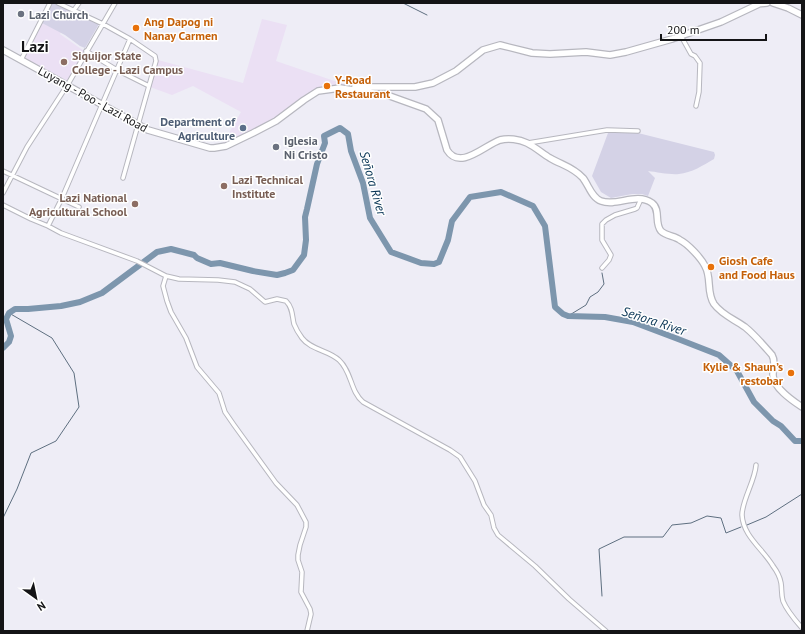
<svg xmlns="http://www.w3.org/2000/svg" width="805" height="634" font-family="'PT Sans',sans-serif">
<rect width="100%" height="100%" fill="#eeedf6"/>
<path fill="#ebe0f4" d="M262,19L287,25L276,61L349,86L340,85L329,86L312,91L287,111L258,130L222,145L241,112L193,86L172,95L150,87L158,60L243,83Z
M42,23L61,32L60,34L84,51L67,82L25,60V57Z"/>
<path fill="#d4d2e6" d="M53,3H56L99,24L85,48L80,46L65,35L42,23Z
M608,133H638L714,152L715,155L714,159C704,165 691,173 679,174C670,175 657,172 648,171L655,178L648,196L642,194H632L611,198L601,192L592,176Z"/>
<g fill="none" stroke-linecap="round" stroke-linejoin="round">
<path stroke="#5e6f80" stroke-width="1" d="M403,3L427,15
M568,316L586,305L590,297L598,292L604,284L602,273
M3,518L17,489L31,453L56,441L79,407L74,373L52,338L9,313
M747,525L766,517L802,494
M602,596L599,549L624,537H663L672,525L691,523L707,516L721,518L726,533L741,527"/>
<path stroke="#7d96ad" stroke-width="6" d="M3,348L9,342L11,336L6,319L9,313L15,309H28L61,306L80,302L102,293L157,252L171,249L194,255L197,258L211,264L220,263L253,271L277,275L285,273L293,270L304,255L306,240L305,217L307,209L317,164L325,143L324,136L340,128L348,134L351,151L363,183L370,218L391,252L421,263L434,264L439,262L448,240L452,221L470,197L501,192L533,206L545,226L555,307L563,314L568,316L605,317L633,322L678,339L719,355L737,371L754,402L773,421L781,426L795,441H802"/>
<g stroke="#b7b7bf" stroke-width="5.5">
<path id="street" d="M58,3L103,24L130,39L155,56L156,61L123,178
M74,10L79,3
M681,36L691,54L695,56L700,63L699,92L696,106
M86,51L117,70L149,86
M21,60L50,3
M528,143L607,130L638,131
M3,171L79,207
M3,193L27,147L68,84L115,3
M3,205L31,219L48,226L61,233L137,261L166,276L179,279L218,280L235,282L250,289L265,302L277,299L286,301C293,308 292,316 294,324C296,329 299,334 302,338C311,350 328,350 339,360C352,372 350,391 363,402L450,450L460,457L475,481L484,505L491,515L494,528L498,535L535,566L569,599L606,631
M48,226L62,198L130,39
M602,268L609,260L611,255L602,240V224L606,220L615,215L635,209L637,208L641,199
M166,276L163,286L167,301L171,312L186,338L197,367L219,393L225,412L234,425L276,483L297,505L306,522V527L300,545L298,555V560L302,572L301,592L310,609L311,614L307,631
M756,465C755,481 742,500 742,515C743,536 763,549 773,566C776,570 780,577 781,583C782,589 781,594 783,601C787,611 795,620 802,628"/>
</g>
<g stroke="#b7b7bf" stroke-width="8">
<path id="secondary" d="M773,3L788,8L802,15
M756,4L767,3
M3,50L148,130L210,148H214L226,146L253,133L276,121L304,100L318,91L340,88L387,95L426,109L438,120L447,150C460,171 485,145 500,140C508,138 519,139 527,143C535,147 542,153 550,158C562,165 573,167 583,178C589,186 592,198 601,201C617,207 636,192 652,203C661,210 654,223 661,231C666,236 675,236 680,240C688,244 701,258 705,266C712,278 706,292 714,304C722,315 734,319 745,327C755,335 764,346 772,355C776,362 773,367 773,374C772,387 793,401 802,407
M355,87H415L433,83L456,71L483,50L500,45L532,53L550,54L586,52L610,55L626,52L672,39L721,22L759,4"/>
</g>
<use href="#street" stroke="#fff" stroke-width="3.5"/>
<use href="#secondary" stroke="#fff" stroke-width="5.5"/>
</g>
<g fill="#6b7280" stroke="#fff" stroke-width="1.5">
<circle cx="21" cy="14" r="4"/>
<circle cx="276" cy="147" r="4"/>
</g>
<g fill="#e8710a" stroke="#fff" stroke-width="1.5">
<circle cx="136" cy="28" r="4"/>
<circle cx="327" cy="86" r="4"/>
<circle cx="711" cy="267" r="4"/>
<circle cx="791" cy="373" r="4"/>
</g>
<g fill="#8d6e63" stroke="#fff" stroke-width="1.5">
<circle cx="64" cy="62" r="4"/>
<circle cx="224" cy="186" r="4"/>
<circle cx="135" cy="204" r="4"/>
</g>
<circle fill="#5c6f8a" stroke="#fff" stroke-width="1.5" cx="243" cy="128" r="4"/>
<g text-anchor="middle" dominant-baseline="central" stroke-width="3" stroke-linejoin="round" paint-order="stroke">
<g font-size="12" font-weight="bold" fill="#5b616d" stroke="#fff" text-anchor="start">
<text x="29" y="14">Lazi Church</text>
<text x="284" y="140">Iglesia<tspan x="284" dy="14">Ni Cristo</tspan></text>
</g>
<g font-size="12" font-weight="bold" fill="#c56008" stroke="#fff" text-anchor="start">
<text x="144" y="21">Ang Dapog ni<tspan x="144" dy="14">Nanay Carmen</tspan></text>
<text x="335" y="79">Y-Road<tspan x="335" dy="14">Restaurant</tspan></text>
<text x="719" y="260">Giosh Cafe<tspan x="719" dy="14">and Food Haus</tspan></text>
<text x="783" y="366" text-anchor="end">Kylie &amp; Shaun’s<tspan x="783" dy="14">restobar</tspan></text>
</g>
<g font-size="12" font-weight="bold" fill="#785e54" stroke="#fff" text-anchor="start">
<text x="72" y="55">Siquijor State<tspan x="72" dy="14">College - Lazi Campus</tspan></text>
<text x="232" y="179">Lazi Technical<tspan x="232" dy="14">Institute</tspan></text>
<text x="127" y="197" text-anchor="end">Lazi National<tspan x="127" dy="14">Agricultural School</tspan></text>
</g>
<g font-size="12" fill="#141416" stroke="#fff">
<text transform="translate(93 99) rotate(29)">Luyang - Poo - Lazi Road</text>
</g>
<g font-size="12" font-weight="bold" fill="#4e5e75" stroke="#fff" text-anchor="end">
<text x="235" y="121">Department of<tspan x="235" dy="14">Agriculture</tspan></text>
</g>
<g font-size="13" font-style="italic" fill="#063354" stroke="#fff">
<text transform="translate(373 183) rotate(74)">Señora River</text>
<text transform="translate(654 321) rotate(18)">Señora River</text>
</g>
<g font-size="16" font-weight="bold" fill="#141416" stroke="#fff">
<text x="35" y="46">Lazi</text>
</g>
</g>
<rect width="805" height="634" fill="none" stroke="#141416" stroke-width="8"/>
<g transform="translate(36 598) rotate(147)" stroke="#ffffff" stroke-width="3" paint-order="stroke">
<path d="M0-3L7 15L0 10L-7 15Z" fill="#141416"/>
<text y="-6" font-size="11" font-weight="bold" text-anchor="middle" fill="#141416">N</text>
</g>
<path d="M661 34v6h105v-6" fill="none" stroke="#141416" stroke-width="2"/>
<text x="667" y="34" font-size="12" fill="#141416" stroke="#ffffff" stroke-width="3" paint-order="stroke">200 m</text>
</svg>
